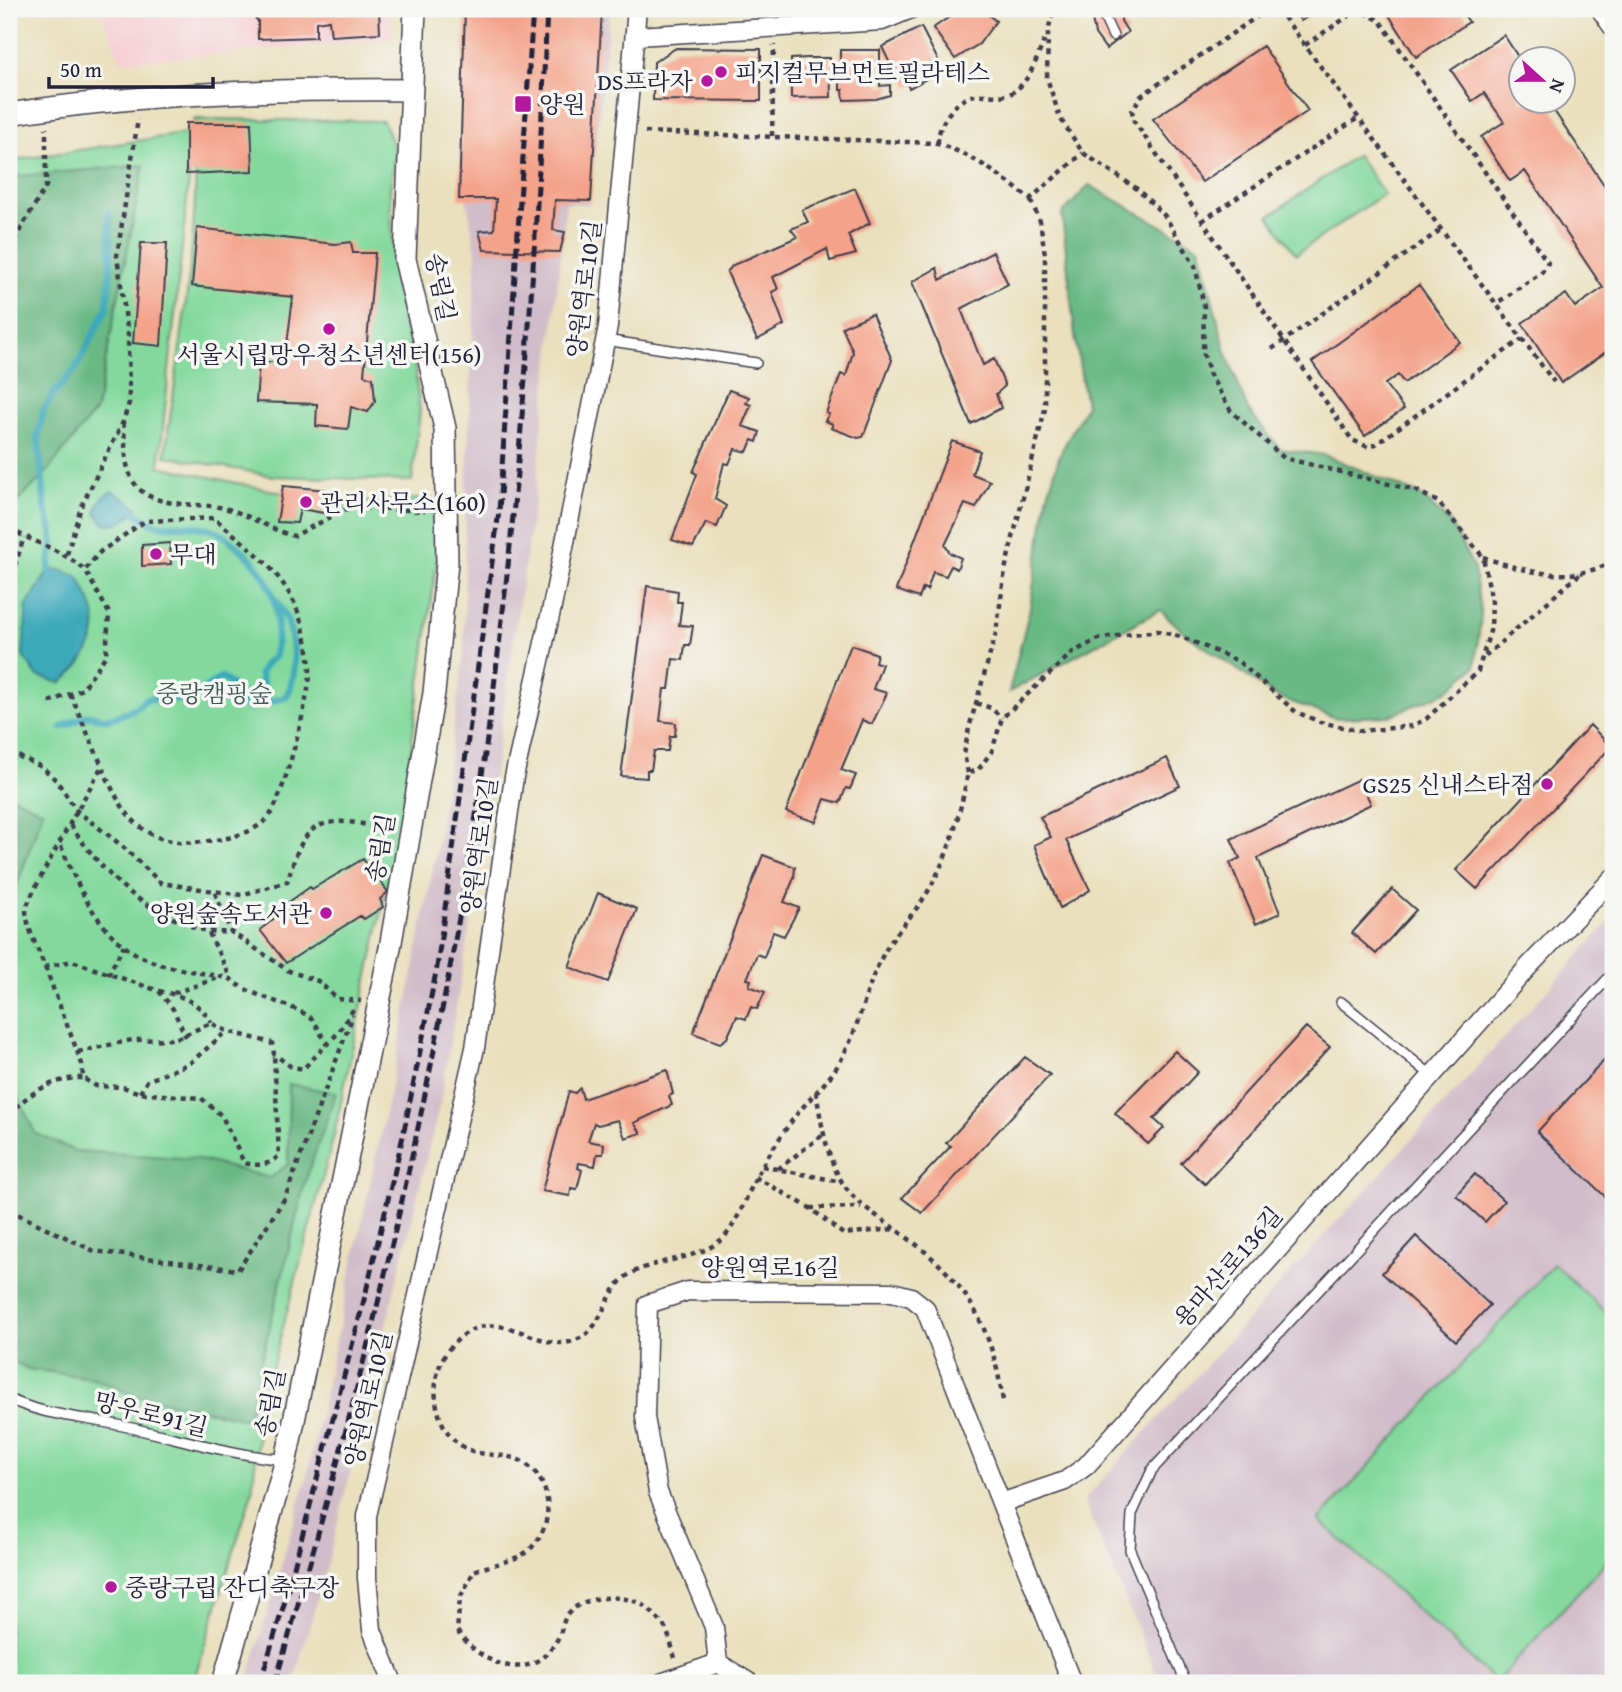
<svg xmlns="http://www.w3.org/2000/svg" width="1622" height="1692" font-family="'Gentium Book Plus','Noto Serif KR',serif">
<rect width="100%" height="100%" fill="#f6f6f2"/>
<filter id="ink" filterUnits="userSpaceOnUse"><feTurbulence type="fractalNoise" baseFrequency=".0143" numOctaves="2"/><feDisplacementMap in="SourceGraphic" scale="14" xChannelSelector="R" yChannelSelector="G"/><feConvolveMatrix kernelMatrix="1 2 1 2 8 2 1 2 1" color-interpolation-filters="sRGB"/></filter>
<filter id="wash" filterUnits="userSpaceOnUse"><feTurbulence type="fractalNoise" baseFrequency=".00686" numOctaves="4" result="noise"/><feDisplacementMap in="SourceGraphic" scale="28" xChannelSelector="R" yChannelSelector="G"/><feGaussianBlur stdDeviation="1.57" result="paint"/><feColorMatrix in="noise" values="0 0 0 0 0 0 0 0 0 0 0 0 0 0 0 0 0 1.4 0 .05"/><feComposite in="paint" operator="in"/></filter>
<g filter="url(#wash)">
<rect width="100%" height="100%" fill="#e9e0bd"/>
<path fill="#f6cfd6" d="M100,9H391L392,39L121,62Z"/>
<path fill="#d1bdc9" d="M468,9H610L590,204L566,203L536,489L481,860L440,1103L329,1559L293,1683H247L306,1480L392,1082L436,852L464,654L465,525L476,253L460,161Z
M1613,918V1683H1160L1084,1500Z"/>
<path fill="#83d99d" stroke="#527e6c" stroke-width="2" d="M194,119L383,121L395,151L390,190L395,285L415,369L420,411L412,481L273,476L165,456C179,345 202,230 194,119Z
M194,132L159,466L333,504L431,498L437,560L401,821L333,1139L261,1410L252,1492L193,1683H9V161Z
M1357,155L1384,194L1296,254L1269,216Z
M1554,1264L1613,1319V1554L1496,1682L1319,1520Z"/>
<path fill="#6ab984" stroke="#466e60" stroke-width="2" d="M144,165L96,410L45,474L9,510V177Z
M1089,185L1199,247L1226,352L1248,410L1280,449L1325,455L1420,495L1450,522L1474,568L1481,616L1475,667L1446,692L1389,716L1335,718L1276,696L1186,634L1160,610L1009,692L1030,608L1047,498L1060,454L1086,406L1075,336L1062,214Z
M9,795L43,811L9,908Z
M9,1077L35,1133L75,1151L197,1159L270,1178L288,1164L289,1084L336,1093L305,1182L247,1419L134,1395L93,1378L28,1369L9,1359Z"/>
<path fill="#3ba9ba" stroke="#2e667a" stroke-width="2" d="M113,491L137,507C129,519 120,525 105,524L96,513C98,501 103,496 113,491Z
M49,570H61L79,577C84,589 91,600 94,613C101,638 81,670 60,683L37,676L23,656L27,605Z"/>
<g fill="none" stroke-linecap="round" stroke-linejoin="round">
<path stroke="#3ba9ba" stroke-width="7" d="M49,570L53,537L45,506L38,435L43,412L51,397L76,368L107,308L111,264L109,213
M260,700L273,701L286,697C301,670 294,625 276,601
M62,727L88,715L105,719L115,717L136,708L146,699H181L201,692L221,677L230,684L249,709C265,703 265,688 260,674L266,663L274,657C284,611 273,575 237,546C228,538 221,532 210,529C170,518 166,539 129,507"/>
</g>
<g id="blocks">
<path fill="#f4a38a" d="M247,9H379L380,33L331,36L329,20L316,22V37L258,39V21Z
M465,9H602L591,201L555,200L553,230L565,232L560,252L484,250L479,231L494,230L496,199H459Z
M789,9H823V14H794Z
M948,9H981L996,21L979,44L955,59L933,28L951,16L946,12Z
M1090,9H1121V21L1128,32L1106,49L1095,34Z
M1292,9H1319L1301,21Z
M1385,9H1460L1469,22L1416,57Z
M921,27L943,70L909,88L904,77L898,80L882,47Z
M1504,35L1520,60V102H1548L1613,198V347L1561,383L1522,323L1566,294L1575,307L1603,288L1525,171L1510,181L1481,137L1504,122L1484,93L1472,101L1451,70Z
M1263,46L1308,111L1202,182L1153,119Z
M676,48L761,49V101L653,100L654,62Z
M840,50H880V86L890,85V95L876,99L844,100L843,90H840Z
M807,58H830L831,97L791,98V59Z
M186,123H251L253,171L186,174Z
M855,188L870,223L848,235L856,254L830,261L827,249L773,277L778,289L772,292L784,325L757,340L727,272L733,265L797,237L791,229L808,222L802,210Z
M197,228L335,244L351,242L353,253H375L364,375L373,378L375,401L368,412L351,407L348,429L316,426L317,404L256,402L259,364L285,360L293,297L192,286Z
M141,243H167L161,346L133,343Z
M993,252L1008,284L961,309L983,365L994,359L1005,386L996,394L1001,408L971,424L912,282L937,268L940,280Z
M1419,285L1460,342L1404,383L1398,375L1385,384L1404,409L1365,436L1312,362Z
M872,314L892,360L863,437L858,438L831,428L833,424L825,421L829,414L826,413L841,374L846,376L853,352L842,327Z
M729,390L749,397L746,403L751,405L742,426L760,432L757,442L752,440L747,452L735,449L729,464L724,463L715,499L726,506L717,527L706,523L693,547L672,540L697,474L693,472Z
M952,441L980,451L972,474L990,481L976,508L965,504L945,545L950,553L961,558L957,569L951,566L946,576L933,572L927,590L923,588L919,598L896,590Z
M283,486L328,490L332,495L330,514L300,509L297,523L277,522Z
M170,543L171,564L142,566V545Z
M647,586L678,591L677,602H682L679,625L693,626L690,645H685L683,660L673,659L669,689H664L660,721L676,723L675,736H670L668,751H654L651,770H647V778L621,776Z
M851,645L877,654L875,662L882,664L873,689L887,693L872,724L862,720L841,770L856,775L850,789L846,788L840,803L825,799L816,822L786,812Z
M1590,725L1611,747L1477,889L1456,870Z
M1167,758L1180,786L1066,840L1090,890L1060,908L1034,845L1051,837L1040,817Z
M1359,779L1371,804L1258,858L1280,913L1256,924L1230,863L1240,858L1231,839Z
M763,855L795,867L794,878L784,902L799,908L784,936L773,932L764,957L757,954L747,979L751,980L749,986L765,992L757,1009L751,1007L746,1019L737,1016L727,1038L720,1043L693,1033Z
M363,859L388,892L380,899L383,907L364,919L360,916L286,963L260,930L278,915L276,911L310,887L312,889Z
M1392,889L1416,910L1376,954L1352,933Z
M598,893L637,909L608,982L569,967Z
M1306,1027L1330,1047L1205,1184L1181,1163Z
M1175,1051L1198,1072L1154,1119L1164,1128L1148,1144L1115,1113Z
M1613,1051V1204L1537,1132Z
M1025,1057L1050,1075L922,1213L902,1198L951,1146L946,1143Z
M667,1070L673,1094L669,1096L672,1105L634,1123L641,1133L625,1138L618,1120L598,1125L594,1123L588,1141L604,1144L603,1154H597L595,1166L579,1163L578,1168L582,1170L577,1189L571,1188L570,1196L542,1191L569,1091L575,1093L580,1088L583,1099Z
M1475,1174L1504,1201L1485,1222L1456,1195Z
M1416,1236L1490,1305L1456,1341L1382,1273Z"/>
</g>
</g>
<g filter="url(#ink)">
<use href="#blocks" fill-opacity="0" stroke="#403e4e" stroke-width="2"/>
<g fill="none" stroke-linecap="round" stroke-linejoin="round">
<g stroke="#403e4e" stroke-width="12">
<path id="service" d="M1105,9V19L1113,36
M605,340L756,363
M1341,1002L1431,1075
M9,1399C43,1415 81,1417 118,1425C176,1437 226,1454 286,1460
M1186,1683L1130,1550L1132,1514L1152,1470L1613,973"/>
</g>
<g stroke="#403e4e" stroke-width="21">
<path id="minor" d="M637,36L882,21L911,9
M1001,1503L1072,1683
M718,1663L750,1683
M393,1683L372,1630L367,1578V1516L475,1048L514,777L552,607L608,326L637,9
M661,1683L718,1663L714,1627L658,1492L645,1417L648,1304L688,1291L892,1292L911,1297L925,1308L1001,1503L1065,1481L1086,1466L1529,966L1613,878"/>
</g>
<g stroke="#403e4e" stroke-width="24">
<path id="tertiary" d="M1602,9L1613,25
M9,114C141,93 277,89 412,90
M223,1683L286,1460L390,948L434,693L447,563L445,428L405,259L415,9"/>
</g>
<path stroke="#403e4e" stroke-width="4.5" stroke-dasharray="5 5" stroke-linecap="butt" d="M1268,9L1141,96L1132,111L1134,121L1352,440L1368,447L1376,444L1522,339
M1278,9L1554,382
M1305,45L1358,10L1379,20L1385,28L1548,263L1541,273L1497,303
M645,132L934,143C972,153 1000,176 1030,199L1083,153
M772,136L774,45
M938,143C937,125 956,97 976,95C988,94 1002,99 1013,92C1031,81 1038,54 1046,36
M1202,221L1358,118
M9,249L46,186V128
M1272,349L1442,229
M123,423C126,439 124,457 129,472C142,512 193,501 224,508C249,514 270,530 294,536L350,507L425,511
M9,528C38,545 59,548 85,570
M67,554L81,507L123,422L129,403L128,335L117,256L138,119
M1483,557C1526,572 1571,585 1613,561
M9,585L24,537
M1485,656L1581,573
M70,694L102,766
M49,702L83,689L106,655L109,613L85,570L100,552L145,521L214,518C245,544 280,569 296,607C304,627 310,653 310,674C309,698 284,792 272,812C263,827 243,835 227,838C156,853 128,831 102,766C92,785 26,899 26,910C27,929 38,949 45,967L72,961L159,991L173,1009L186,1037
M976,703L991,708L1002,718
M9,752L42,767L56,780L77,811L121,845L161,883L241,895L287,882C293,865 297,844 311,831C329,815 368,823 387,832
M968,773L964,754L969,728L996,633L1005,570L1045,409V255L1040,221L1030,199
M70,825C103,871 126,898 179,921C200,930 208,933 231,932
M61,846C80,892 104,947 157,963C181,971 207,973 231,979C242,993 291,1004 310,1017C317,1023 322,1037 327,1045
M215,893L231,932L289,971L318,981L337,999L361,1001
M209,933L231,979
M45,967L82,1064L83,1078L96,1086L123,1087L140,1093L201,1098L222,1116L244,1163C259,1166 267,1166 279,1156L274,1054
M108,975L124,945
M159,991C179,994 203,1004 211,1023
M174,993L218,978
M78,1052L132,1040L175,1039L211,1023L227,1031L272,1043L274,1054L290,1066L303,1069L338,1033L356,1005
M816,1092C821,1120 825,1150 838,1175C853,1204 880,1217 905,1236C967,1281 992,1327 1003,1401
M140,1093L147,1081L190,1063L227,1031
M9,1115C26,1094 55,1077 83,1078
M762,1166L842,1182
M778,1169L824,1134
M755,1177L810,1208L843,1234L894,1229
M810,1208L861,1207
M9,1210L94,1251L238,1270L285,1198L353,1015
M675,1658C672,1648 669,1632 662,1623C657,1618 649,1608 643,1605C622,1593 582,1595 567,1615C562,1622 562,1633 557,1640C530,1686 482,1665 457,1631L460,1598L474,1571C489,1565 517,1561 529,1550C556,1526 554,1477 519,1460C505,1454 486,1456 472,1451C433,1437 425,1379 449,1349C495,1293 537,1357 576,1340C604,1329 604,1292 627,1276C655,1257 702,1262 726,1235C740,1219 752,1181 765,1161C777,1142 789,1123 803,1107C816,1092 831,1078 841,1060C860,1027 865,988 883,955C896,930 918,911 931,886C951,850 960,813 968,773L978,770L992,751L1002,718L1073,652L1101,638L1158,631L1182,637L1238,661L1296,712L1320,722L1361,731L1412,726L1426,719L1478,671L1491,628L1492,602L1483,557L1438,502L1417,491L1284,458L1231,411L1210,375L1203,352L1204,306L1195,266L1165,216L1136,188L1083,153L1060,118L1047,78L1048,32L1053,9"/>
<use href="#service" stroke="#fff" stroke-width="9"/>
<use href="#minor" stroke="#fff" stroke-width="18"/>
<use href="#tertiary" stroke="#fff" stroke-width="21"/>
<path stroke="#22223b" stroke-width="5" stroke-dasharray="10 5" stroke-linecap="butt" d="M260,1683L285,1601L365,1296L403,1136L437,967L499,511L533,9
M275,1683C360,1397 431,1105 477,809C517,544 535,276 547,9"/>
</g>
</g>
<g fill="#b5179e" stroke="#f6f6f2" stroke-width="2.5">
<circle cx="721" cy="72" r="7"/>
<circle cx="707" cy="81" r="7"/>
<rect x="514" y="95" width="18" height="18" rx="3.5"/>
<circle cx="329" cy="329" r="7"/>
<circle cx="306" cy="502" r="7"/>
<circle cx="156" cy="554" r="7"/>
<circle cx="1547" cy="784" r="7"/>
<circle cx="326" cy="913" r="7"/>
<circle cx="111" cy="1587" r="7"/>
</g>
<g text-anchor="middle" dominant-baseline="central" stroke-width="7" stroke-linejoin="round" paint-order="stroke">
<g font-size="24" fill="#22223b" stroke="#f6f6f2" text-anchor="start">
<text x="735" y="72">피지컬무브먼트필라테스</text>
<text x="693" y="81" text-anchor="end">DS프라자</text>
<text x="539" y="104">양원</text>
<text x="329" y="354" text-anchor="middle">서울시립망우청소년센터(156)</text>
<text x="320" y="502">관리사무소(160)</text>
<text x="170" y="554">무대</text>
<text x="1533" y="784" text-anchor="end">GS25 신내스타점</text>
<text x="312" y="913" text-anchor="end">양원숲속도서관</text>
<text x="125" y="1587">중랑구립 잔디축구장</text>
</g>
<g font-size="24" fill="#22223b" stroke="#f6f6f2">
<text transform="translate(441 287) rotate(79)">송림길</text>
<text transform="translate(584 289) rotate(-83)">양원역로10길</text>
<text transform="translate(479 846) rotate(-82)">양원역로10길</text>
<text transform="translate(380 848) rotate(-80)">송림길</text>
<text x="770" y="1267">양원역로16길</text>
<text transform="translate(1228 1267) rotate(-49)">용마산로136길</text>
<text transform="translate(368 1399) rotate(-77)">양원역로10길</text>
<text transform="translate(270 1403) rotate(-79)">송림길</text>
<text transform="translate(151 1414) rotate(14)">망우로91길</text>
</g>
<g font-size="24" fill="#3f5958" stroke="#f6f6f2">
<text x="214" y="693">중랑캠핑숲</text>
</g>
</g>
<rect width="1622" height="1692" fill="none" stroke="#f6f6f2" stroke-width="35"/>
<g transform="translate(1542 80) rotate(111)"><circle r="33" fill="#f6f6f2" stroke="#a1a1a9" stroke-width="2"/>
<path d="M0-5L12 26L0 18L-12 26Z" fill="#b5179e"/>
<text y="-10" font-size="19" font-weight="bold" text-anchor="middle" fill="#22223b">N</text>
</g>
<path d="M49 77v10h164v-10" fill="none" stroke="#22223b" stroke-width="3.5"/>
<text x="60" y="77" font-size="21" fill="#22223b" stroke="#f6f6f2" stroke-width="5" paint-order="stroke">50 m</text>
</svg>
